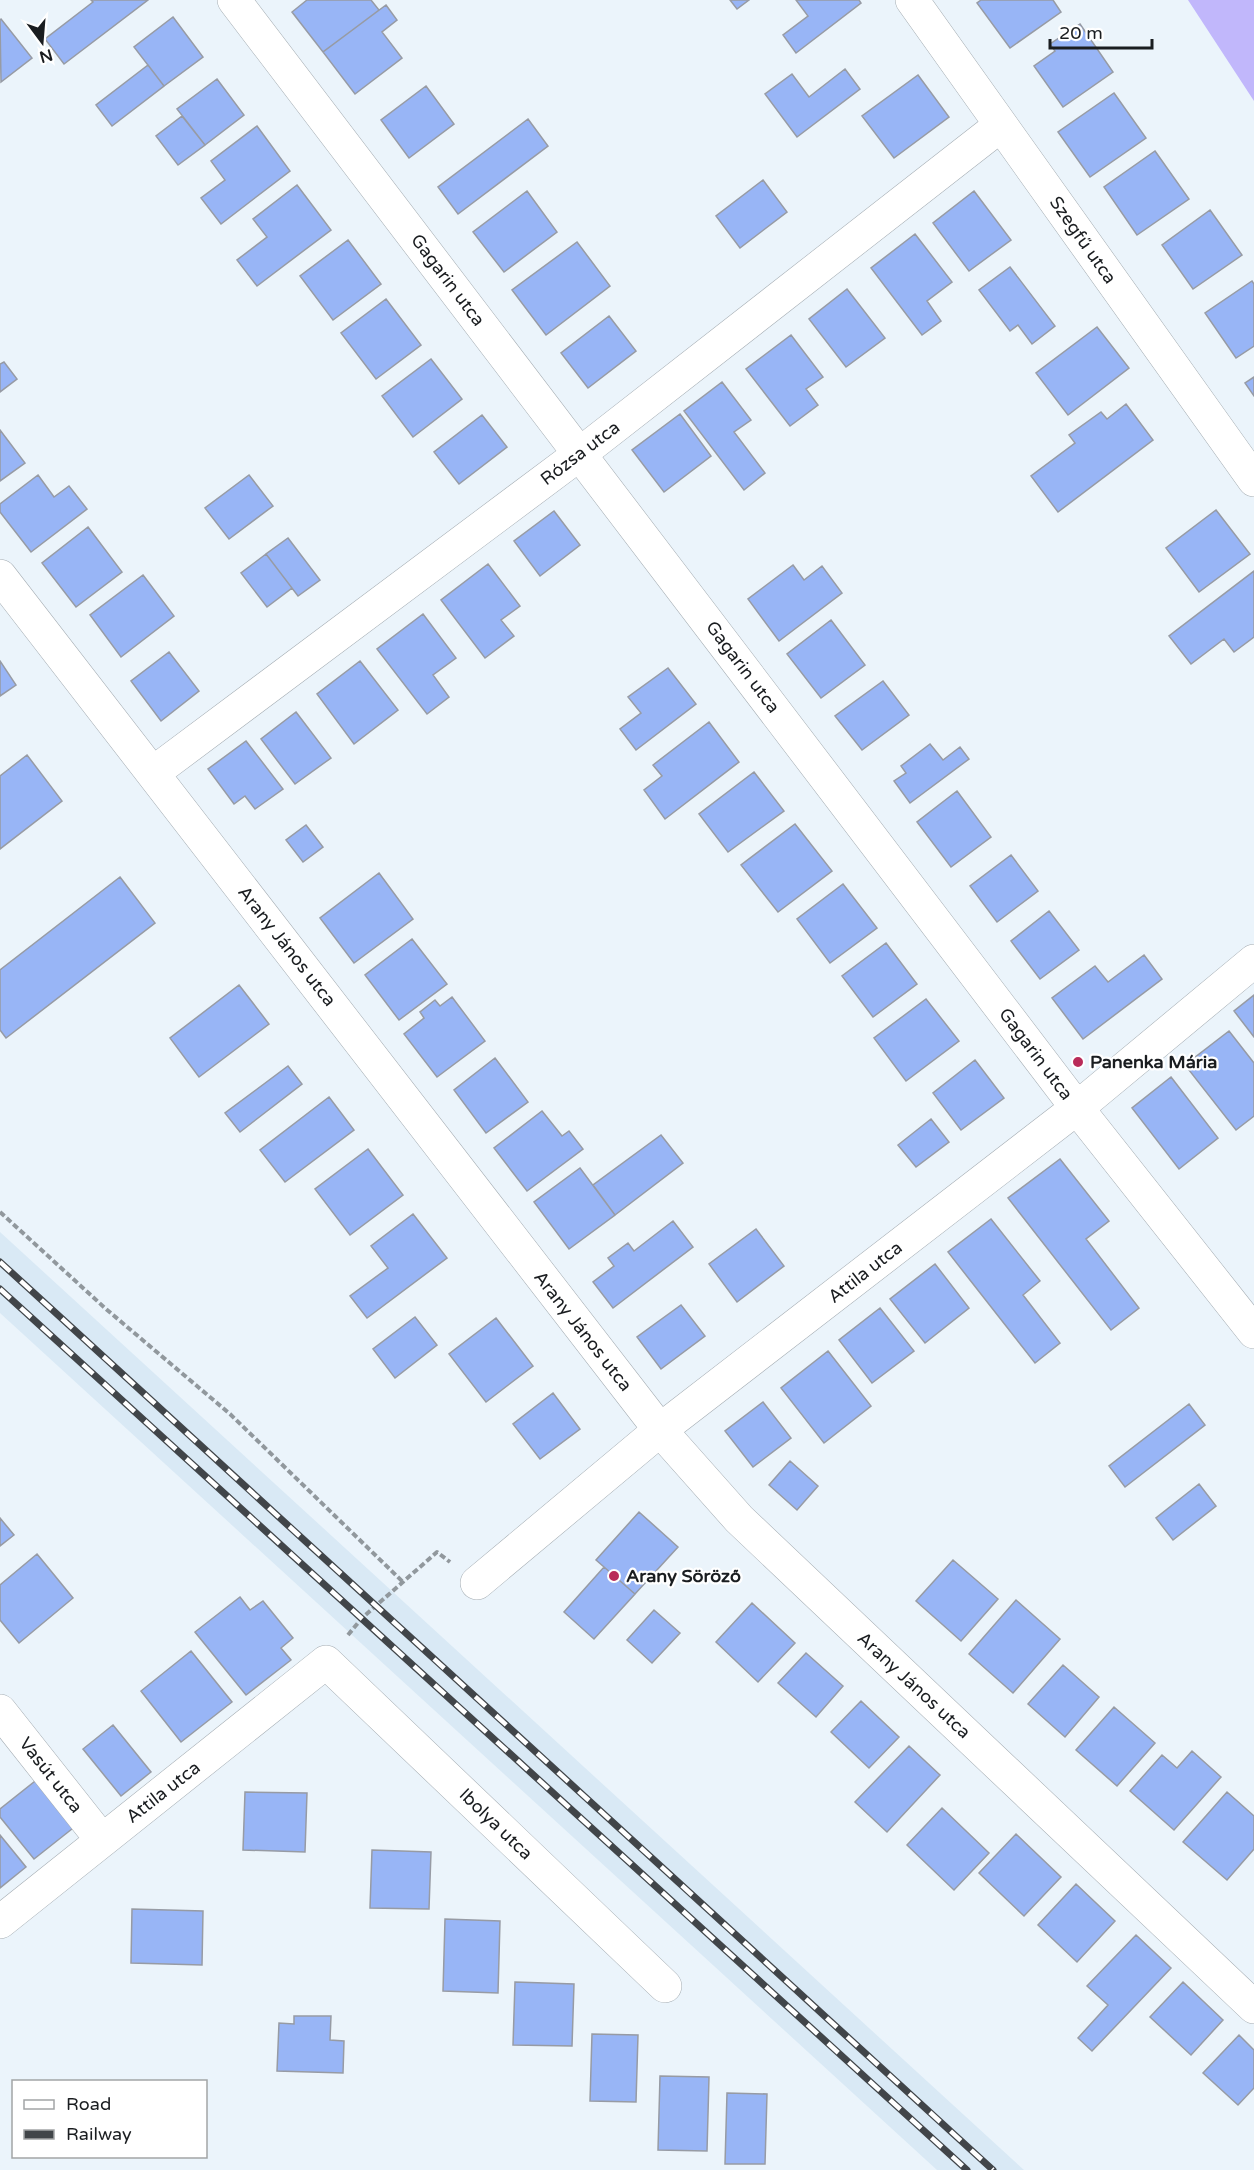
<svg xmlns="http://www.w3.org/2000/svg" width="1254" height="2170" font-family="'Varela Round',sans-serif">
<rect width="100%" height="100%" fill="#ebf4fb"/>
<path fill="#d9e9f5" d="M0,1232L1024,2170H937L0,1313Z"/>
<path fill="#c1b7fb" d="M1188,0H1254V101Z"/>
<path fill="#98b5f6" stroke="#979ba4" stroke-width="1.5" d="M91,0H148L64,64L45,39L93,2Z
M307,0H371L379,10L323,52L292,12Z
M730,0H749L737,9Z
M796,0H859L861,3L796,53L783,35L808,16Z
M981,0H1053L1061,12L1010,48L977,3Z
M386,5L397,20L382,32L402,58L355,94L323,52Z
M173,17L203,57L164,86L134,47Z
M1,19L32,58L1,82L0,20Z
M1080,24L1113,72L1063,107L1034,66L1055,51L1050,44Z
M148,65L164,86L112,126L96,105Z
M845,69L860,89L797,137L765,94L792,74L809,97Z
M918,75L949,117L894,158L862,116Z
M217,79L244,115L205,145L177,109Z
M426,86L454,124L409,158L381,120Z
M1114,93L1146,138L1090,177L1058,132Z
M182,116L205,145L178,165L156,136Z
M528,119L548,146L458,214L438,187Z
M257,126L290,171L221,224L201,198L225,180L211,161Z
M1155,151L1189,199L1137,235L1104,187Z
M763,180L787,212L740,248L716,216Z
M297,185L331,230L257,286L237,260L267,237L253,219Z
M527,191L557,232L504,272L473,232Z
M974,191L1011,240L969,271L933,223Z
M1210,210L1242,255L1193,289L1162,245Z
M915,234L952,282L927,301L941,321L922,335L871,268Z
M348,240L381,284L333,320L300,276Z
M577,242L610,286L546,335L512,290Z
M1010,267L1055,326L1032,344L1018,325L1010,331L979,290Z
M1252,281L1254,284V346L1236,358L1205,313Z
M847,289L885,338L846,367L809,319Z
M386,299L421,345L376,379L341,333Z
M609,316L636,351L588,388L561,353Z
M1097,327L1129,368L1068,415L1036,373Z
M791,335L823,377L806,389L818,405L790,426L746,369Z
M431,359L462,399L413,437L382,396Z
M4,362L17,379L0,392V364Z
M1254,377V396L1245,383Z
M722,382L751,420L734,432L765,473L744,490L684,411Z
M1126,404L1153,440L1058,512L1031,476L1075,443L1069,435L1101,412L1107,419Z
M680,414L711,456L664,492L632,450Z
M482,415L507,447L459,484L434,452Z
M0,430L25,463L0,481Z
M38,475L54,497L69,486L87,509L31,552L0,512V504Z
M249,475L273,506L229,539L205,508Z
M1216,510L1250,554L1199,592L1166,548Z
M554,511L580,545L540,576L514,541Z
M88,527L122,572L76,607L42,563Z
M288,538L320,580L298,596L266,554Z
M266,554L292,588L267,607L241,573Z
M488,564L520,606L501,620L514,636L485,658L441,600Z
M793,565L804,580L822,566L842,593L779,641L748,599Z
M1254,571V637L1234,652L1224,639L1191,664L1169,636Z
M143,575L174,616L121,657L90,615Z
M423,614L456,658L433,675L449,697L427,714L377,649Z
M831,620L865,665L821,698L787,654Z
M169,652L199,691L161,721L131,681Z
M0,661L16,685L0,696Z
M360,661L398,710L354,744L317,694Z
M668,668L696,704L636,750L620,729L641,713L628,697Z
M883,681L909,715L862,750L835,716Z
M296,712L331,758L295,784L261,739Z
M709,722L739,762L665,819L644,790L662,776L653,765Z
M246,741L283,789L255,809L245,796L234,804L208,769Z
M930,744L943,760L960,747L969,759L910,803L894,781L906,773L901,766Z
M27,755L62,801L0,849V776Z
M754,772L784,811L728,852L699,814Z
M957,791L991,837L951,867L917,822Z
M795,824L832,871L778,912L741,865Z
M306,825L323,847L303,862L286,840Z
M1011,855L1038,891L997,922L970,886Z
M379,873L413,919L354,963L320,918Z
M120,877L155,923L6,1038L0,1030V970Z
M843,884L877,928L830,963L797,919Z
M1049,911L1079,950L1040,979L1011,941Z
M412,939L447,984L399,1020L365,975Z
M886,943L917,984L873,1017L842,976Z
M1144,955L1162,979L1083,1039L1052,998L1095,966L1108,982Z
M239,985L269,1024L199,1077L170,1038Z
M1254,995V1037L1234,1011Z
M452,997L485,1041L437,1077L404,1034L424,1018L420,1012L435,1000L440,1006Z
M926,999L959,1041L906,1081L874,1038Z
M1229,1031L1254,1063V1116L1236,1130L1185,1065Z
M495,1058L528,1102L486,1133L454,1090Z
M975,1060L1004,1098L961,1130L933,1093Z
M288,1066L302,1084L240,1132L225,1113Z
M1171,1077L1218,1138L1179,1169L1132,1108Z
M329,1097L354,1130L285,1182L260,1150Z
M542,1111L562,1136L569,1131L583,1149L527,1191L494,1148Z
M931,1119L949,1142L916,1167L898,1145Z
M661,1135L683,1163L615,1215L593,1185Z
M368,1149L403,1195L350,1235L315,1189Z
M1060,1159L1109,1221L1086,1239L1139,1308L1111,1330L1008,1198Z
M580,1168L615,1215L569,1249L534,1202Z
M413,1214L447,1258L367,1318L350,1296L388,1268L371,1246Z
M991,1219L1040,1281L1023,1295L1060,1343L1035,1363L948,1252Z
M673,1221L693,1247L613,1308L593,1282L614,1266L608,1258L628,1243L634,1251Z
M756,1229L784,1266L737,1302L709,1264Z
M935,1264L969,1308L925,1343L890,1299Z
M681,1305L705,1336L661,1369L637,1337Z
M880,1308L914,1351L872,1383L839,1340Z
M415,1317L437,1345L395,1378L373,1349Z
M496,1318L533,1366L486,1402L449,1354Z
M828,1351L871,1406L824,1443L781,1388Z
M553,1393L580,1429L540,1459L513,1424Z
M763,1402L791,1438L753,1467L725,1431Z
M1189,1404L1205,1425L1125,1487L1109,1466Z
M790,1461L818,1486L797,1510L769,1485Z
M1199,1484L1216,1506L1173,1540L1156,1518Z
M639,1512L678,1547L635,1594L596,1560Z
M0,1518L14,1535L0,1546Z
M37,1554L73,1598L19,1643L0,1620V1585Z
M953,1560L998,1599L961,1641L916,1601Z
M604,1567L635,1594L594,1639L564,1612Z
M240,1597L250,1610L263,1601L293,1638L281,1648L291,1660L246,1695L195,1632Z
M1016,1600L1060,1639L1013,1693L969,1654Z
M752,1603L795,1643L758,1682L716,1642Z
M654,1610L680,1633L652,1663L627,1640Z
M191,1651L232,1702L181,1742L141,1691Z
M806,1653L843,1686L816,1717L778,1683Z
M1063,1665L1099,1697L1065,1737L1028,1704Z
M861,1701L899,1737L869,1768L831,1732Z
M1114,1707L1155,1743L1117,1786L1076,1750Z
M113,1725L151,1772L121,1796L83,1749Z
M909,1746L940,1775L887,1832L855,1802Z
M1192,1751L1221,1777L1174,1830L1130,1791L1162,1755L1177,1768Z
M39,1778L77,1825L34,1859L0,1817V1809Z
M245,1792L307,1793L305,1852L243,1850Z
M1227,1792L1254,1816V1849L1227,1880L1183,1842Z
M942,1808L989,1853L954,1890L907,1845Z
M1016,1834L1061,1877L1024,1916L979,1873Z
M0,1835L26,1867L0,1888Z
M372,1850L431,1852L429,1909L370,1908Z
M1076,1884L1115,1921L1077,1962L1038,1925Z
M132,1909L203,1911L202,1965L131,1963Z
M445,1919L500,1921L498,1993L443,1991Z
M1136,1935L1171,1968L1092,2051L1078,2038L1108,2005L1087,1986Z
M515,1982L574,1984L572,2046L513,2045Z
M1183,1982L1223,2020L1191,2055L1150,2017Z
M294,2016H331L330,2040L344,2041L343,2073L277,2071L279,2023L294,2024Z
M592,2034L638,2035L636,2102L590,2101Z
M1239,2035L1254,2050V2088L1238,2105L1203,2073Z
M660,2076L709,2077L707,2151L658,2150Z
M727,2093L767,2094L765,2164H725Z"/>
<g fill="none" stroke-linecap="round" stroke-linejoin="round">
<g stroke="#a4acb2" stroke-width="34">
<path id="street" d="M234,0L1077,1108L1254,1332
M912,0L1254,480
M0,576L660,1430L739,1519L1254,2007
M153,773L581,453L1001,125
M477,1583L660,1430L1077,1108L1254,961
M0,1711L102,1840
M0,1922L326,1662L665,1986"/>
</g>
<path stroke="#91989d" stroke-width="4" stroke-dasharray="6 3" stroke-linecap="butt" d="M0,1212L106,1309L230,1414L403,1582
M348,1635L362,1618L437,1552L450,1562"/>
<use href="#street" stroke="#fff" stroke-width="33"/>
<g stroke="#414549" stroke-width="7">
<path id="rail" d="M0,1262L993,2170
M0,1289L967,2170"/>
</g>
<use href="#rail" stroke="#fff" stroke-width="4.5" stroke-dasharray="14" stroke-linecap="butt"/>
</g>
<g fill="#b92b59" stroke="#fff" stroke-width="2">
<circle cx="1078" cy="1062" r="6"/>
<circle cx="614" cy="1576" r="6"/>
</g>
<g text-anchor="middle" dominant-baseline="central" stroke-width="4.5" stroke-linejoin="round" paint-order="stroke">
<g font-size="18" fill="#1a1d20" stroke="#fff">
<text transform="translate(1083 240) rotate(55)">Szegfű utca</text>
<text transform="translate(448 280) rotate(53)">Gagarin utca</text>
<text transform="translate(580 453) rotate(-37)">Rózsa utca</text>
<text transform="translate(743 667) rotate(53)">Gagarin utca</text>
<text transform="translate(287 946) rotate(52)">Arany János utca</text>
<text transform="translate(1036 1054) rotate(53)">Gagarin utca</text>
<text transform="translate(865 1272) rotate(-38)">Attila utca</text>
<text transform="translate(583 1331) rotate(52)">Arany János utca</text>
<text transform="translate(914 1685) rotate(43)">Arany János utca</text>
<text transform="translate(51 1775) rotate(52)">Vasút utca</text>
<text transform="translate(163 1792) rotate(-38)">Attila utca</text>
<text transform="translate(496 1824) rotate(44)">Ibolya utca</text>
</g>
<g font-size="18" font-weight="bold" fill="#1a1d20" stroke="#fff" text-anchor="start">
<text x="1090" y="1062">Panenka Mária</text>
<text x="626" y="1576">Arany Söröző</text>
</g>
</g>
<rect x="12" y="2080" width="195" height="78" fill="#ffffff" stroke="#a3a5a6" stroke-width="1.5"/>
<rect x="24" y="2100" width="30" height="9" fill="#ffffff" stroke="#a3a5a6" stroke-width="1.5"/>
<text x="66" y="2110" font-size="18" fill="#1a1d20">Road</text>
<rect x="24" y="2130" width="30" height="9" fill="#414549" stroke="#a3a5a6" stroke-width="1.5"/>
<text x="66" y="2140" font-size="18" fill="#1a1d20">Railway</text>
<g transform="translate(42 42) rotate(164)" stroke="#ffffff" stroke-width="4.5" paint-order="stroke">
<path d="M0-4.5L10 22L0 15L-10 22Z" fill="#1a1d20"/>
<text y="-9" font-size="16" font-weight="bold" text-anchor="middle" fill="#1a1d20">N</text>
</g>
<path d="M1050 39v9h102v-9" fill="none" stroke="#1a1d20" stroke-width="3"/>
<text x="1059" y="39" font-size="18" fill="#1a1d20" stroke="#ffffff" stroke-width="4.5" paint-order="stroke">20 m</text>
</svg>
